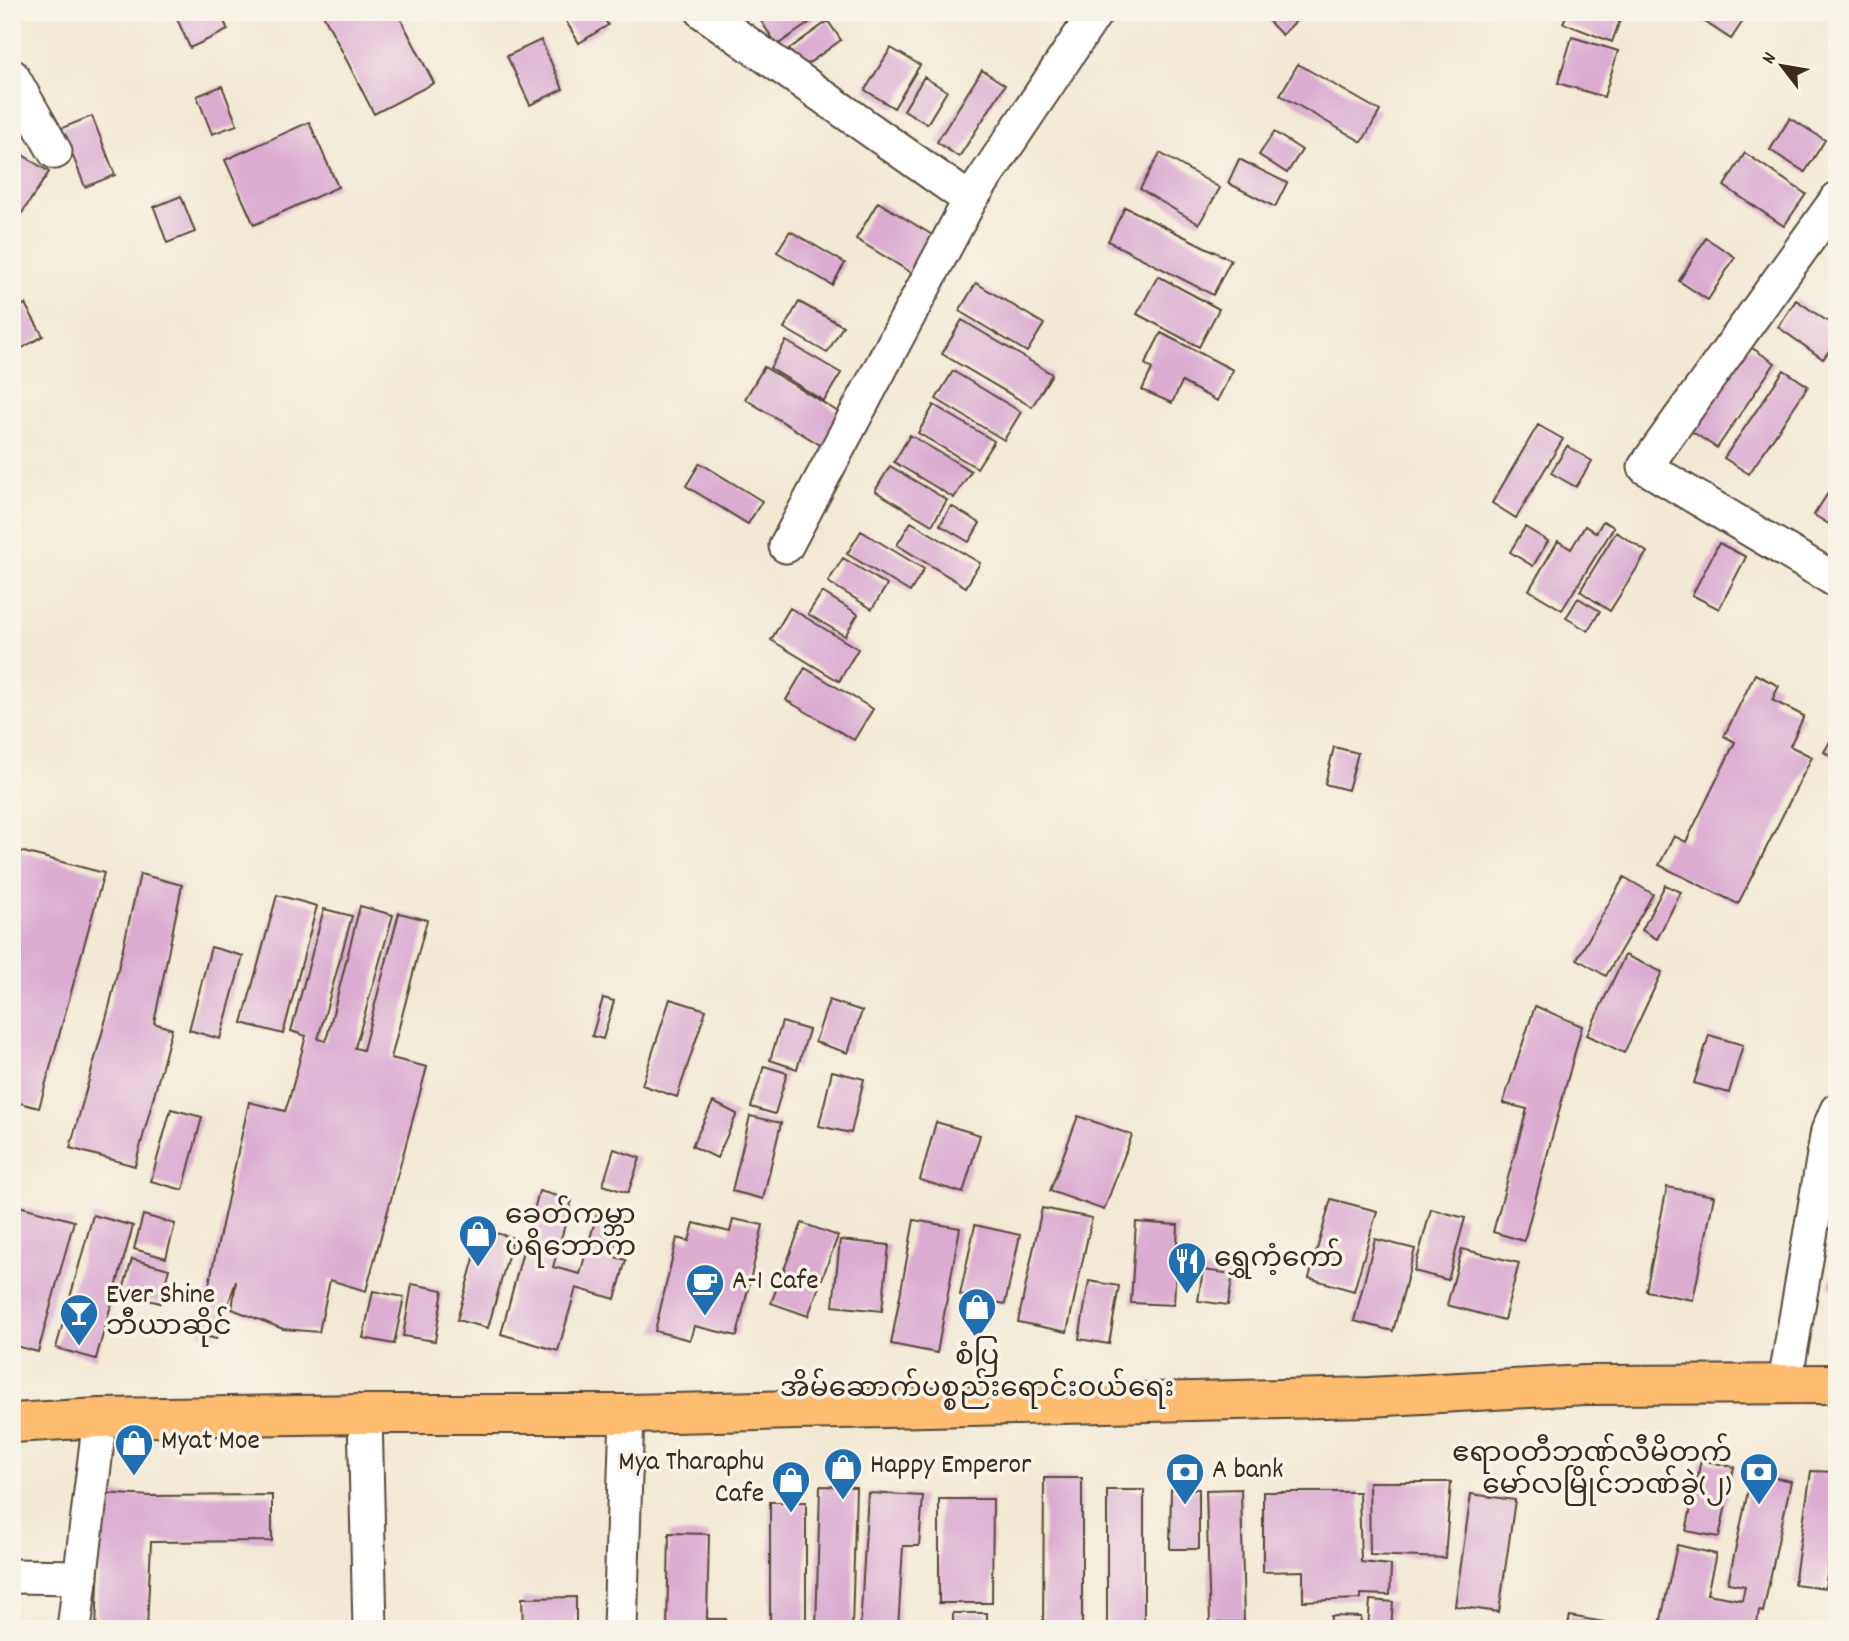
<svg xmlns="http://www.w3.org/2000/svg" width="1849" height="1641" font-family="Dekko,'Noto Sans Myanmar',sans-serif">
<rect width="100%" height="100%" fill="#f7f3e8"/>
<filter id="ink" filterUnits="userSpaceOnUse"><feTurbulence type="fractalNoise" baseFrequency=".0143" numOctaves="2"/><feDisplacementMap in="SourceGraphic" scale="14" xChannelSelector="R" yChannelSelector="G"/><feConvolveMatrix kernelMatrix="1 2 1 2 8 2 1 2 1" color-interpolation-filters="sRGB"/></filter>
<filter id="wash" filterUnits="userSpaceOnUse"><feTurbulence type="fractalNoise" baseFrequency=".00686" numOctaves="4" result="noise"/><feDisplacementMap in="SourceGraphic" scale="28" xChannelSelector="R" yChannelSelector="G"/><feGaussianBlur stdDeviation="1.57" result="paint"/><feColorMatrix in="noise" values="0 0 0 0 0 0 0 0 0 0 0 0 0 0 0 0 0 1.4 0 .05"/><feComposite in="paint" operator="in"/></filter>
<g filter="url(#wash)">
<rect width="100%" height="100%" fill="#f2e9d4"/>
<g id="blocks">
<path fill="#dbabd0" d="M174,12H220L228,30L190,48Z
M322,12H397L434,83L374,114Z
M581,12H600L608,25L579,43L566,21Z
M755,12H825L777,45Z
M1260,12H1305L1282,35Z
M1568,12H1623L1612,42L1563,23Z
M1698,12H1749L1731,39L1696,16Z
M828,21L841,40L802,68L789,49Z
M1572,37L1618,51L1604,97L1558,83Z
M541,40L563,89L530,105L507,56Z
M891,48L920,65L894,108L865,90Z
M1298,64L1380,111L1362,142L1280,95Z
M982,70L1005,85L959,157L937,142Z
M924,77L947,91L927,124L904,110Z
M222,86L237,125L212,134L197,96Z
M92,116L115,175L85,187L62,128Z
M1790,118L1825,140L1805,172L1770,150Z
M309,122L338,187L254,225L225,160Z
M1274,132L1302,150L1287,173L1259,155Z
M12,148L49,172L22,213L12,207Z
M1160,153L1220,188L1199,224L1140,189Z
M1745,153L1806,194L1784,226L1724,186Z
M1239,159L1287,183L1275,207L1228,183Z
M181,196L195,232L167,243L154,207Z
M878,202L934,236L912,273L856,239Z
M1125,207L1231,260L1213,295L1108,241Z
M790,231L845,263L832,285L777,252Z
M1706,238L1735,257L1708,300L1679,281Z
M1158,276L1219,309L1199,347L1137,314Z
M976,283L1044,324L1027,352L959,311Z
M1796,300L1837,328V340L1823,359L1778,327Z
M799,302L843,326L827,353L784,328Z
M25,304L43,336L12,354V306L15,309Z
M962,320L1052,374L1032,407L942,354Z
M1161,333L1233,370L1217,401L1182,382L1172,403L1142,390L1152,369L1145,364Z
M786,341L841,373L824,401L770,368Z
M1749,346L1775,363L1717,448L1691,431Z
M764,367L850,419L830,451L745,399Z
M1784,370L1808,386L1749,474L1724,458Z
M953,371L1021,412L1004,440L936,399Z
M934,405L994,441L977,468L918,433Z
M1538,425L1563,439L1516,518L1492,503Z
M910,435L971,471L954,498L894,462Z
M1567,446L1592,461L1576,487L1551,473Z
M700,463L762,501L748,524L686,486Z
M890,466L947,500L932,525L875,491Z
M1837,479V529L1814,515Z
M951,506L980,523L969,542L940,525Z
M1603,521L1614,527L1562,610L1529,590L1558,541L1571,549L1585,526L1596,533Z
M911,522L980,563L966,587L897,545Z
M1525,527L1548,541L1533,566L1510,552Z
M861,531L924,569L910,592L847,554Z
M1616,532L1647,552L1610,611L1580,591Z
M1719,543L1746,557L1719,609L1692,595Z
M843,558L887,585L872,609L828,582Z
M822,592L858,614L845,636L808,614Z
M1578,598L1600,611L1588,631L1566,618Z
M790,608L858,649L839,681L771,640Z
M805,668L873,709L854,740L786,700Z
M1755,674L1779,686L1772,700L1804,716L1790,746L1812,757L1738,904L1659,865L1674,836L1686,842L1735,742L1724,736Z
M1837,729V759L1824,752Z
M1334,747L1358,753L1348,790L1325,784Z
M12,849L104,873L39,1108L12,1101Z
M140,874L182,885L154,1023L172,1029L135,1166L70,1148L109,1008Z
M1624,877L1653,894L1606,976L1577,959Z
M1665,885L1681,892L1657,939L1642,930Z
M277,895L317,906L283,1034L242,1023Z
M360,906L393,915L355,1048L363,1050L399,913L427,920L391,1058L427,1067L366,1291L330,1280L319,1332L283,1329L232,1309L236,1281L216,1339L198,1334L249,1102L285,1111L289,1100L306,1036L291,1031L324,909L352,916L318,1039L326,1041Z
M211,947L243,956L220,1039L189,1030Z
M1625,955L1662,972L1624,1053L1587,1035Z
M603,998L614,1001L603,1039L592,1036Z
M670,999L706,1010L677,1097L642,1085Z
M829,1000L862,1011L848,1053L815,1042Z
M1535,1006L1582,1026L1524,1241L1493,1232L1527,1109L1503,1103Z
M782,1022L809,1030L797,1069L770,1060Z
M1709,1035L1743,1045L1729,1093L1694,1083Z
M764,1066L787,1073L775,1114L751,1107Z
M832,1071L864,1079L851,1133L819,1126Z
M713,1102L737,1114L717,1158L692,1146Z
M171,1109L202,1117L183,1190L151,1181Z
M750,1116L781,1123L763,1199L732,1191Z
M1078,1116L1132,1135L1104,1210L1050,1191Z
M936,1122L980,1135L963,1193L920,1180Z
M614,1149L640,1158L628,1193L603,1185Z
M1667,1187L1714,1196L1693,1300L1646,1291Z
M539,1191L572,1200L553,1267L580,1274L598,1210L622,1218L612,1256L626,1260L615,1299L576,1288L558,1351L501,1334Z
M1331,1199L1377,1211L1354,1291L1309,1278Z
M19,1206L74,1221L38,1352L12,1345V1230Z
M1042,1208L1092,1218L1067,1332L1018,1322Z
M1431,1209L1465,1218L1448,1280L1414,1271Z
M93,1215L133,1226L96,1359L56,1348Z
M143,1215L175,1224L166,1258L134,1249Z
M733,1219L763,1225L737,1336L694,1326L690,1340L655,1331L677,1238L689,1241L694,1223L730,1232Z
M914,1220L960,1228L937,1353L891,1344Z
M1136,1222L1178,1225L1174,1305L1131,1303Z
M802,1223L838,1236L808,1316L771,1303Z
M975,1225L1020,1235L1005,1304L960,1295Z
M482,1229L513,1238L488,1328L457,1320Z
M1375,1239L1415,1249L1393,1331L1354,1321Z
M840,1240L889,1245L882,1311L833,1306Z
M1462,1249L1519,1263L1504,1320L1447,1305Z
M132,1259L169,1269L160,1303L122,1293Z
M1837,1260V1289L1829,1287Z
M1203,1270L1233,1274L1228,1305L1198,1301Z
M1089,1281L1119,1286L1109,1344L1079,1339Z
M412,1284L443,1290L435,1341L403,1336Z
M373,1291L404,1297L394,1344L363,1338Z
M1701,1460L1734,1467L1719,1537L1686,1531Z
M1811,1471L1837,1472V1510L1825,1588L1794,1584Z
M1752,1473L1791,1481L1763,1612L1759,1611L1756,1629H1659L1677,1545L1716,1554L1707,1594L1742,1600L1745,1586L1728,1583Z
M1044,1478H1082V1629H1043Z
M1369,1482H1451L1445,1558L1370,1555Z
M820,1486L856,1487L852,1629H816Z
M1171,1489H1199V1549H1170Z
M1241,1489L1244,1622L1210,1623L1206,1490Z
M1107,1490H1144V1629H1107Z
M1263,1492H1359L1361,1562L1391,1565L1390,1595L1361,1594V1599L1303,1601V1571L1263,1572Z
M102,1493L151,1496L272,1495V1541L151,1542L147,1629H96Z
M868,1493L923,1496L919,1546H903L898,1629H860Z
M1471,1494L1515,1500L1499,1612L1455,1606Z
M939,1499H993L992,1603H939Z
M770,1502H806V1629H770Z
M669,1533L709,1534L707,1619H726V1629H667Z
M576,1597V1629H523L522,1598Z
M1370,1600L1393,1602L1391,1629H1368Z
M953,1613H987V1629H953Z
M1331,1616L1361,1617L1360,1629H1330Z
M1570,1616L1632,1627V1629H1567Z
M12,1619L41,1620V1629H12Z
M169,1622L223,1623V1629H169Z"/>
</g>
</g>
<g filter="url(#ink)">
<use href="#blocks" fill-opacity="0" stroke="#564739" stroke-width="2"/>
<g fill="none" stroke-linecap="round" stroke-linejoin="round">
<g stroke="#564739" stroke-width="37">
<path id="minor" d="M703,12L970,200
M12,76L55,152
M1837,199L1645,467L1837,581
M786,546L970,200L1096,12
M1785,1383L1828,1131L1837,1110
M365,1414L370,1629
M12,1576L81,1577
M74,1629L100,1418
M620,1629L627,1414"/>
</g>
<g stroke="#564739" stroke-width="42">
<path id="highway" d="M12,1423L100,1418L365,1414H627L1369,1397L1585,1385L1837,1384"/>
</g>
<use href="#minor" stroke="#fff" stroke-width="33"/>
<use href="#highway" stroke="#fdbc70" stroke-width="38"/>
</g>
</g>
<defs>
<g id="shop-pin" transform="scale(2.0125)"><path d="M0 17L-7.5 6A9.5 9.5 0 1 1 7.5 6Z" fill="#1f6fb2" stroke="#f7f3e8"/><path d="M-5-2.5h2.3a2.7 3.5 0 0 1 5.4 0H5L5.5 6h-11ZM-1.5-2.5h3a1.5 2.3 0 0 0-3 0Z" fill="#fff"/></g>
<g id="restaurant-pin" transform="scale(2.0125)"><path d="M0 17L-7.5 6A9.5 9.5 0 1 1 7.5 6Z" fill="#1f6fb2" stroke="#f7f3e8"/><path d="M-5-6h1v4h1v-4h1v4h1v-4h1v5L-1.5 .5V6h-2V.5L-5-1ZM5-6V6H3V1.5H1.5Q1.5-4 5-6Z" fill="#fff"/></g>
<g id="cafe-pin" transform="scale(2.0125)"><path d="M0 17L-7.5 6A9.5 9.5 0 1 1 7.5 6Z" fill="#1f6fb2" stroke="#f7f3e8"/><path d="M-5.5-4.5H6V0H3Q3 3.5 0 3.5H-2.5Q-5.5 3.5-5.5 0ZM3-3.2v2h1.7v-2ZM-6 4.5H4V6H-6Z" fill="#fff"/></g>
<g id="bar-pin" transform="scale(2.0125)"><path d="M0 17L-7.5 6A9.5 9.5 0 1 1 7.5 6Z" fill="#1f6fb2" stroke="#f7f3e8"/><path d="M-6-5H6L.8 .8V4.5H3.5V6h-7V4.5H-.8V.8Z" fill="#fff"/></g>
<g id="bank-pin" transform="scale(2.0125)"><path d="M0 17L-7.5 6A9.5 9.5 0 1 1 7.5 6Z" fill="#1f6fb2" stroke="#f7f3e8"/><path d="M-6-4H6V4H-6ZM0-2.3a2.3 2.3 0 1 0 0 4.6a2.3 2.3 0 1 0 0-4.6Z" fill="#fff"/></g>
</defs>
<g fill-rule="evenodd">
<use href="#shop-pin" x="478" y="1234"/>
<use href="#restaurant-pin" x="1187" y="1261"/>
<use href="#cafe-pin" x="705" y="1283"/>
<use href="#shop-pin" x="977" y="1307"/>
<use href="#bar-pin" x="79" y="1313"/>
<use href="#shop-pin" x="134" y="1443"/>
<use href="#shop-pin" x="843" y="1467"/>
<use href="#bank-pin" x="1185" y="1472"/>
<use href="#bank-pin" x="1759" y="1472"/>
<use href="#shop-pin" x="791" y="1480"/>
</g>
<g text-anchor="middle" dominant-baseline="central" stroke-width="7" stroke-linejoin="round" paint-order="stroke">
<g font-size="28" fill="#3b2a1e" stroke="#f7f3e8" text-anchor="start">
<text x="505" y="1218">ခေတ်ကမ္ဘာ<tspan x="505" dy="32">ပရိဘောက</tspan></text>
<text x="1214" y="1261">ရွှေကံ့ကော်</text>
<text x="732" y="1283">A-1 Cafe</text>
<text x="106" y="1297">Ever Shine<tspan x="106" dy="32">ဘီယာဆိုင်</tspan></text>
<text x="977" y="1359" text-anchor="middle">စံပြ<tspan x="977" dy="32">အိမ်ဆောက်ပစ္စည်းရောင်းဝယ်ရေး</tspan></text>
<text x="161" y="1443">Myat Moe</text>
<text x="1732" y="1456" text-anchor="end">ဧရာဝတီဘဏ်လီမိတက်<tspan x="1732" dy="32">မော်လမြိုင်ဘဏ်ခွဲ(၂)</tspan></text>
<text x="764" y="1464" text-anchor="end">Mya Tharaphu<tspan x="764" dy="32">Cafe</tspan></text>
<text x="870" y="1467">Happy Emperor</text>
<text x="1212" y="1472">A bank</text>
</g>
</g>
<rect width="1849" height="1641" fill="none" stroke="#f7f3e8" stroke-width="42"/>
<g transform="translate(1782 66) rotate(301)" stroke="#f7f3e8" stroke-width="5" paint-order="stroke">
<path d="M0-5L12 26L0 18L-12 26Z" fill="#3b2a1e"/>
<text y="-10" font-size="19" font-weight="bold" text-anchor="middle" fill="#3b2a1e">N</text>
</g>
</svg>
